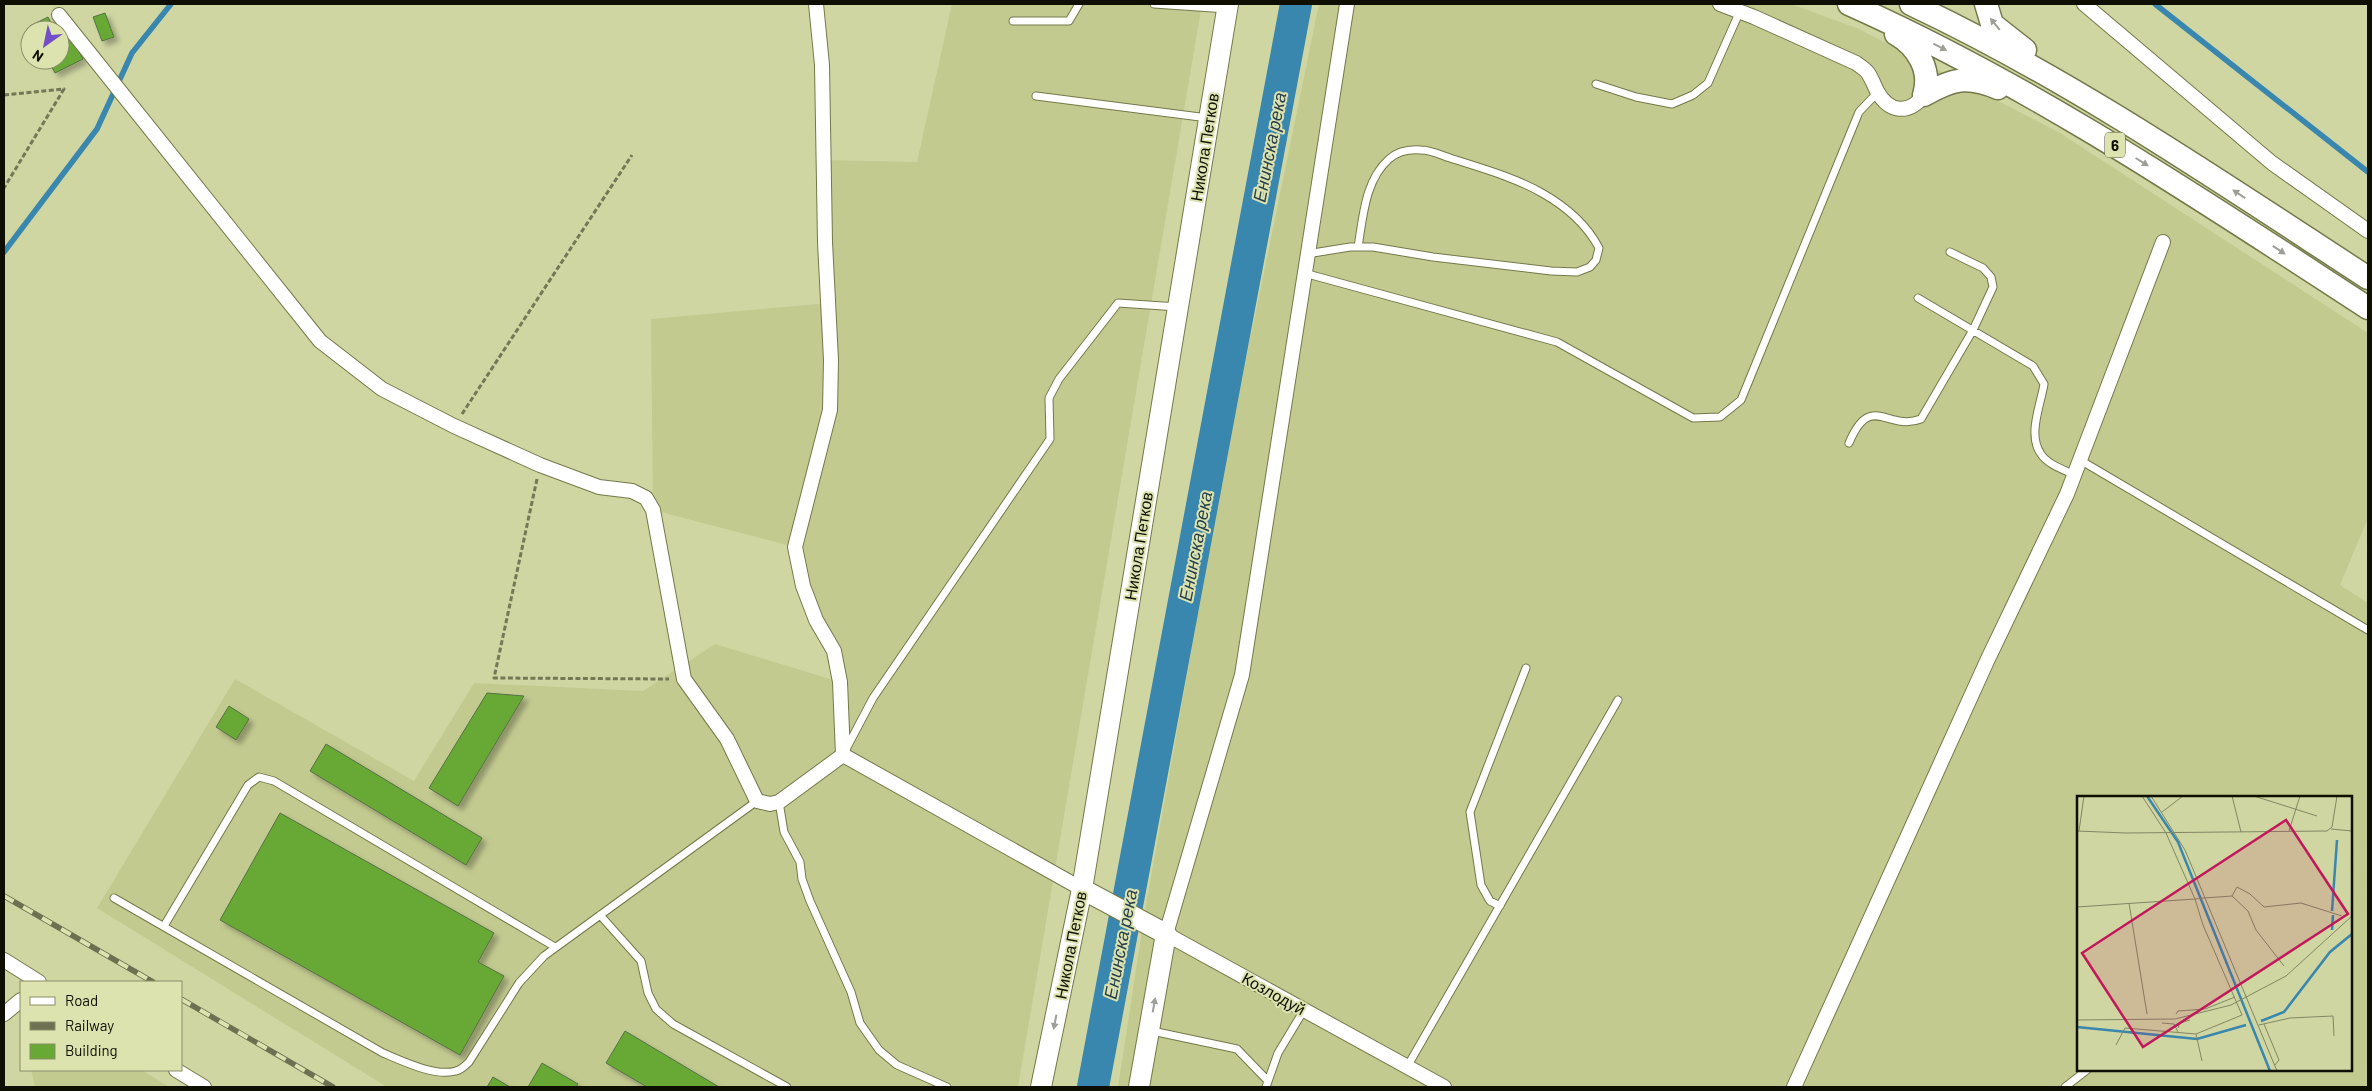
<svg xmlns="http://www.w3.org/2000/svg" width="2372" height="1091" font-family="Barlow,sans-serif">
<defs>
<filter id="shadow"><feDropShadow dx="4.5" dy="4.5" stdDeviation="2.5" flood-color="#0004"/></filter>
</defs>
<rect width="100%" height="100%" fill="#cfd6a2"/>
<path fill="#c3ca90" fill-rule="evenodd" d="M952,4H1202L1018,1087H387L97,908L235,679L414,781L474,683L643,691L715,644L840,682L795,547L653,510L651,319L828,303L824,160L917,162Z
M1319,4H1791L1859,29L2060,133L2368,333V518L2340,585L2368,603V1087H1118L1146,905L1224,467ZM2078,797H2351V1070H2078Z
M31,1070H142L169,1087H35Z"/>
<g fill="none" stroke-linecap="round" stroke-linejoin="round">
<path stroke="#3986ae" stroke-width="5.5" d="M2155,4L2368,172
M4,252L97,129L132,53L171,4"/>
<path stroke="#3986ae" stroke-width="32" d="M1093,1087L1296,4"/>
</g>
<path fill="#68a835" stroke="#577047" filter="url(#shadow)" d="M105,13L114,37L102,41L93,17Z
M48,17L55,30H32L30,26Z
M72,38L83,59L55,73L48,60H60V39L62,44Z
M487,693L524,696L458,806L429,788Z
M229,706L249,719L236,740L216,727Z
M326,744L482,838L466,865L310,771Z
M280,813L494,933L478,962L504,976L460,1055L220,920Z
M625,1031L719,1087H647L606,1063Z
M542,1063L578,1084L576,1087H528Z
M493,1077L510,1087H487Z"/>
<g fill="none" stroke-linecap="round" stroke-linejoin="round">
<g stroke="#747949" stroke-width="9">
<path id="service" d="M1154,4L1227,9
M1013,21H1069L1079,4
M1596,84L1636,97L1672,104L1693,95L1708,83L1740,11
M1036,96L1208,118
M1307,254L1350,247H1373L1433,257L1551,271L1577,272L1590,267L1596,260L1599,248C1587,225 1565,206 1542,193C1514,177 1481,168 1450,158C1441,155 1430,150 1421,150C1409,149 1398,151 1389,159C1365,180 1363,217 1358,247
M1304,273L1557,342L1693,418L1720,417L1741,400L1859,112L1878,92
M1918,298L2033,366L2044,384C2041,404 2027,435 2041,454C2047,464 2064,470 2075,475
M1849,443C1871,391 1887,432 1921,419L1973,330L1993,287L1991,277L1983,268L1950,252
M2080,460L2368,630
M845,751L873,698L1050,439L1049,398L1059,379L1118,303L1178,307
M779,802L784,832L800,862L802,879L810,901L851,992L860,1023L879,1050L897,1065L947,1087
M114,898L383,1053C402,1061 435,1077 456,1071C461,1070 466,1065 469,1062L519,983L544,956L757,801
M1500,906L1490,901L1481,885L1470,812L1526,668
M600,915L641,961L648,993L656,1009L673,1024L787,1087
M164,926L248,785L259,777L274,781L555,947
M1152,1031L1237,1049L1268,1081
M1407,1067L1618,700
M1266,1087L1278,1053L1304,1010
M2065,1087L2087,1070"/>
</g>
<g stroke="#747949" stroke-width="16">
<path id="minor" d="M816,4L822,65L825,242L831,360L830,410L795,547L803,586L816,620L834,651L840,682L843,755L1082,889
M1347,4L1242,675L1166,934L1444,1087
M1720,4L1754,17L1856,63C1860,66 1865,69 1868,73C1872,79 1874,85 1877,91C1889,113 1909,115 1924,95
M2084,4L2272,163L2368,231
M59,15L320,341L382,389L454,426L540,465L599,487L632,491L646,498L653,510L684,679L727,739L757,801L770,804L779,802L843,755
M4,960L39,982
M4,1014L21,1000
M176,1070L204,1087
M1794,1087L1987,661L2067,494L2163,242"/>
</g>
<g stroke="#747949" stroke-width="22">
<path id="secondary" d="M1082,889L1166,934L1139,1087
M1041,1087L1082,889L1228,4"/>
</g>
<g stroke="#747949" stroke-width="25">
<path id="trunk" d="M1849,4C2033,86 2200,199 2368,308
M1911,4C2072,80 2219,181 2368,278
M1986,4L1992,24L2025,50
M1896,34C1917,46 1932,70 1924,95
M1924,95C1952,79 1967,75 1998,88"/>
</g>
<path stroke="#747856" stroke-width="3" stroke-dasharray="5 2.5" stroke-linecap="butt" d="M4,95L64,89L4,188
M462,414L632,155
M537,479L494,678L669,679"/>
<use href="#service" stroke="#fff" stroke-width="7"/>
<use href="#minor" stroke="#fff" stroke-width="14"/>
<use href="#secondary" stroke="#fff" stroke-width="20"/>
<use href="#trunk" stroke="#fff" stroke-width="22"/>
<g stroke="#6d7151" stroke-width="5.5">
<path id="rail" d="M4,896L153,982
M181,999L333,1087"/>
</g>
<use href="#rail" stroke="#dce3af" stroke-width="4" stroke-dasharray="11" stroke-linecap="butt"/>
</g>
<defs><path id="oneway-solid" d="M-6-.8H1V-3.2L6.5 0L1 3.2V.8H-6Z" transform="scale(1.25)"/></defs>
<g fill="#9f9f99">
<use href="#oneway-solid" transform="translate(1995 24) rotate(-129)"/>
<use href="#oneway-solid" transform="translate(1940 47) rotate(27)"/>
<use href="#oneway-solid" transform="translate(2142 162) rotate(32)"/>
<use href="#oneway-solid" transform="translate(2239 194) rotate(-147)"/>
<use href="#oneway-solid" transform="translate(2279 250) rotate(33)"/>
<use href="#oneway-solid" transform="translate(1154 1005) rotate(-80)"/>
<use href="#oneway-solid" transform="translate(1055 1022) rotate(101)"/>
</g>
<g text-anchor="middle" dominant-baseline="central" stroke-width="4" stroke-linejoin="round" paint-order="stroke">
<rect fill="#dce3af" stroke="#4c4f35" stroke-width="1" x="2105" y="132.5" width="20" height="25" rx="4"/>
<g font-size="15" font-weight="bold" fill="#0e0f01">
<text x="2115" y="145">6</text>
</g>
<g font-size="16" fill="#0e0f01" stroke="#dce3af">
<text transform="translate(1204 147) rotate(-81)">Никола Петков</text>
<text transform="translate(1138 546) rotate(-81)">Никола Петков</text>
<text transform="translate(1070 945) rotate(-79)">Никола Петков</text>
<text transform="translate(1274 993) rotate(29)">Козлодуй</text>
</g>
<g font-size="18" font-style="italic" fill="#273f4d" stroke="#dce3af">
<text transform="translate(1269 147) rotate(-79)">Енинска река</text>
<text transform="translate(1195 546) rotate(-79)">Енинска река</text>
<text transform="translate(1120 944) rotate(-79)">Енинска река</text>
</g>
</g>
<g transform="translate(2077 796)">
<rect width="275" height="275" fill="#cfd6a2"/>
<path fill="none" stroke="#3986ae" stroke-width="2.5" d="M70,0L101,46L193,275M255,115L260,44M255,134L256,119M184,225L207,216L253,156L275,138M0,231L120,243L169,229"/>
<path fill="none" stroke="#828662" stroke-width="1" d="M65,0L89,37L118,103L127,102M74,0L108,54L200,275M155,0L164,36M177,0L240,20M85,16L106,0M254,33L275,35M0,35L49,37L250,35L255,31L260,0M2,35L7,0M212,35L223,0M155,100L160,91L173,98L187,111L224,107L265,120M127,102L155,100L171,115L179,134L207,170M52,107L70,218M0,111L118,103L126,129L165,219L119,238L48,232L39,249M99,218L101,215L128,213L158,201M0,224L98,223L154,209L209,180L275,120M85,227L97,228L101,236M187,228L202,264L198,269M182,229L213,222L256,220L257,240M101,232L103,227L113,224M119,238L125,265"/>
<path fill="#c2185b" fill-opacity="0.15" stroke="#c2185b" stroke-width="2.5" d="M209,24L271,118L66,251L5,157Z"/>
<rect width="275" height="275" fill="none" stroke="#0e0f01" stroke-width="2.5"/>
</g>
<rect width="2372" height="1091" fill="none" stroke="#0e0f01" stroke-width="10"/>
<rect x="20" y="981" width="162" height="90" fill="#dce3af" stroke="#8a8e69"/>
<rect x="30" y="997" width="25" height="8" fill="#ffffff" stroke="#8a8e69"/>
<text x="65" y="1006" font-size="15" fill="#0e0f01">Road</text>
<rect x="30" y="1022" width="25" height="8" fill="#6d7151" stroke="#8a8e69"/>
<text x="65" y="1031" font-size="15" fill="#0e0f01">Railway</text>
<rect x="30" y="1044" width="25" height="15" fill="#68a835" stroke="#8a8e69"/>
<text x="65" y="1056" font-size="15" fill="#0e0f01">Building</text>
<g transform="translate(45 45) rotate(213)"><circle r="24" fill="#dce3af" stroke="#8a8e69"/>
<path d="M0-4L9 19L0 12L-9 19Z" fill="#744ec7"/>
<text y="-8" font-size="14" font-weight="bold" text-anchor="middle" fill="#0e0f01">N</text>
</g>
</svg>
